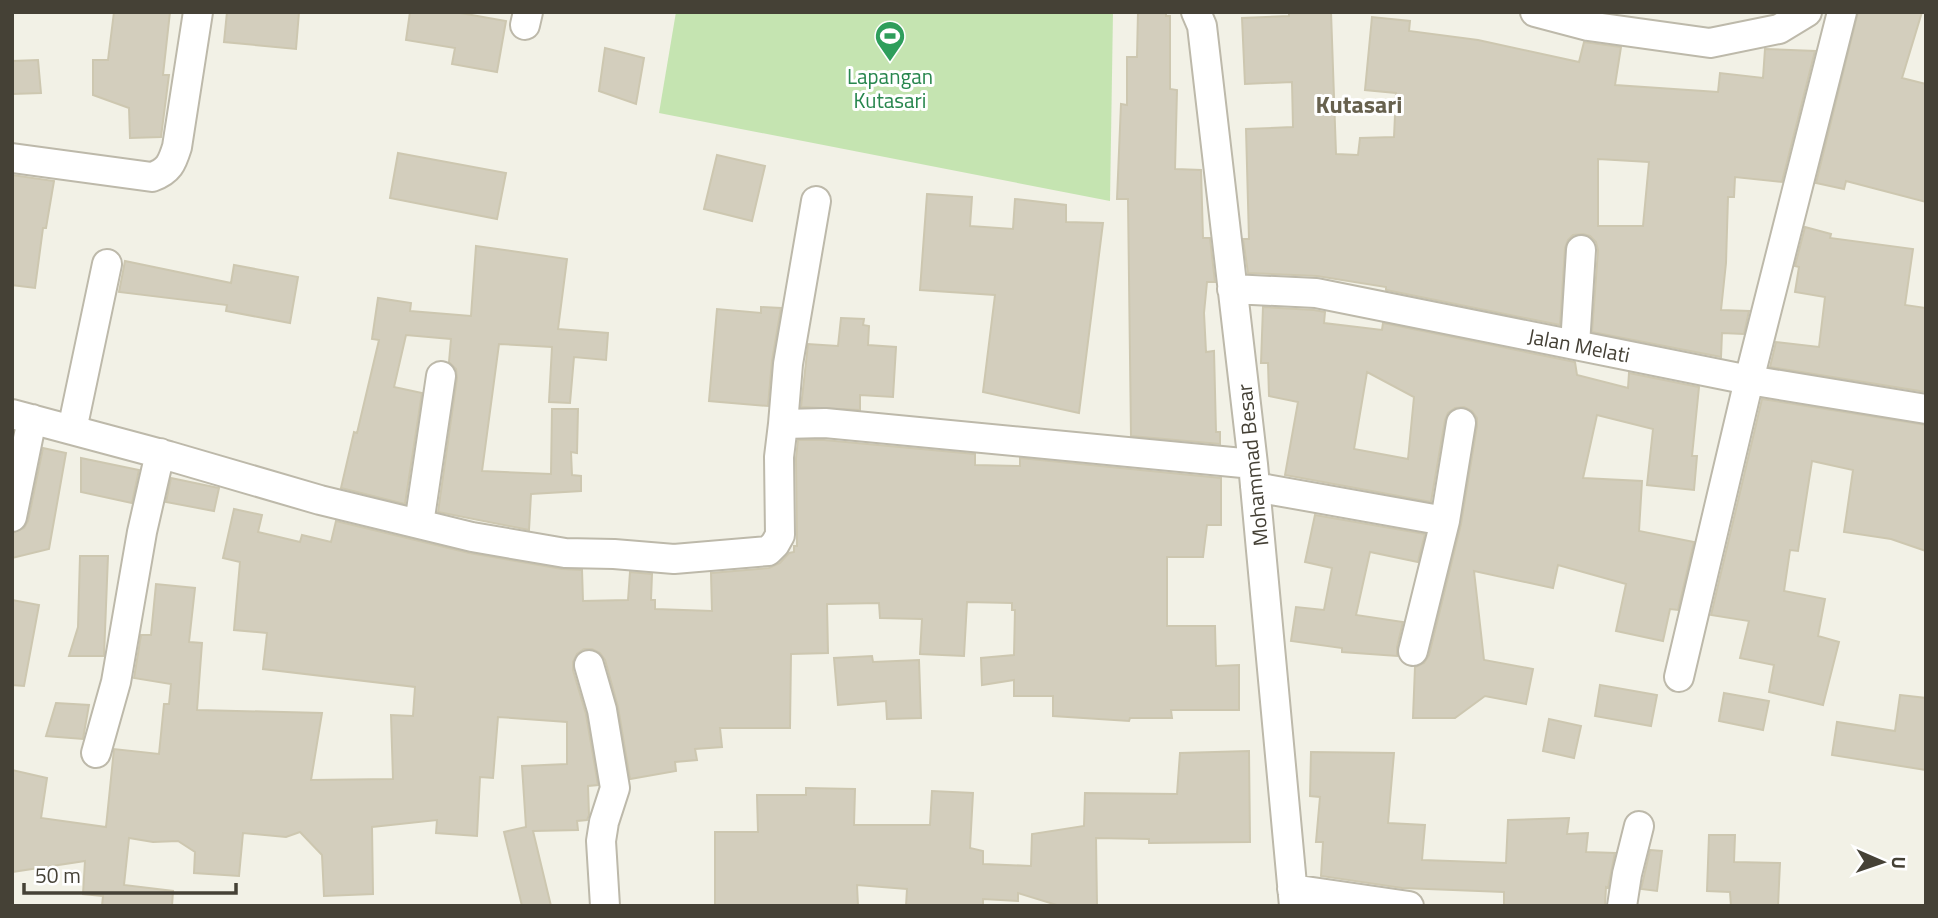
<svg xmlns="http://www.w3.org/2000/svg" width="1938" height="918" font-family="'Titillium Web',sans-serif">
<rect width="100%" height="100%" fill="#f2f1e6"/>
<path fill="#c5e4b1" d="M676,12H1113L1110,201L659,113Z"/>
<path fill="#d3cebd" stroke="#cdc7b0" stroke-width="2" fill-rule="evenodd" d="M114,12H170L163,75H169L161,137L130,138L129,108L93,95V60H108Z
M227,12H299L296,49L224,42Z
M410,12H455L506,21L497,72L452,64L455,48L406,40Z
M1138,12H1166V16H1170V89L1177,90L1175,169L1201,170L1203,238H1210L1215,282H1207L1204,313L1206,352L1214,351L1216,432H1220V444L1131,436L1128,199H1117L1121,104L1127,105V57H1137Z
M1289,12H1331L1336,154L1358,155L1360,138L1394,137L1396,93L1365,90L1372,17L1410,21L1409,31L1478,40L1579,62L1584,42L1621,47L1615,85L1718,92L1720,73L1763,78L1765,49L1815,51L1782,182L1735,177L1734,197H1728L1726,263L1721,310L1749,311L1744,334L1722,333L1721,357L1592,332L1598,250L1596,242L1590,236L1583,234L1573,235L1568,240L1565,248L1560,325L1386,290V287L1317,276L1248,273L1243,239H1249L1246,129L1293,127L1292,82L1245,84L1242,18L1289,16ZM1598,159L1649,162L1643,226H1598Z
M1858,12H1922L1902,78L1926,84V202L1846,181L1844,189L1816,183Z
M605,48L644,58L636,104L599,91Z
M38,60L41,93L12,94V61Z
M398,153L506,173L497,219L390,198Z
M717,155L765,166L752,221L704,209Z
M12,175L54,181L46,228H43L35,288L12,285Z
M927,194L972,197L970,226L1013,229L1015,199L1066,205V222L1103,223L1079,413L983,392L995,295L920,290Z
M1805,227L1831,234L1830,238L1913,249L1905,305L1926,308V392L1770,367L1776,342L1819,347L1825,297L1795,292L1799,267L1795,266Z
M476,246L567,259L558,329L608,333L606,360L574,357L570,403L549,402L552,347L499,344L482,471L551,474L552,409H578L577,453L571,452L572,475L581,476V491L531,494L529,530L438,512L457,378L456,369L449,362L451,339L406,335L394,387L422,393L405,504L341,488L354,432L357,433L379,340L372,339L378,298L411,303L410,311L471,316Z
M125,261L231,283L234,265L298,277L290,323L226,311L227,305L119,292Z
M761,307L781,308L772,361L768,406L709,401L717,309L761,313Z
M1263,307L1314,310L1325,312L1324,323L1382,330L1383,323L1575,362L1577,375L1628,388L1629,373L1699,387L1692,456H1697L1694,490L1647,485L1653,429L1597,415L1583,478L1642,481L1639,531L1694,542L1678,610L1670,609L1663,641L1616,631L1626,584L1558,565L1553,588L1474,571L1484,660L1533,669L1526,704L1485,696L1455,718H1413L1415,667L1424,663L1429,655L1461,524L1477,426V418L1472,411L1464,407L1455,408L1448,413L1445,420L1431,502L1285,475L1298,402L1269,396L1268,363H1261ZM1367,372L1414,397L1408,459L1354,449Z
M841,318L864,319L863,325L869,326L868,345L896,347L893,397L860,395V410L801,407L808,344L838,346Z
M1762,399L1926,425V551L1891,539L1844,532L1853,470L1812,461L1798,551L1790,550L1784,591L1825,599L1818,636L1839,642L1823,705L1769,692L1774,665L1740,658L1749,621L1711,615Z
M798,440H824L975,454V465L1020,466V458L1221,478V525H1207L1203,557H1167V626H1215L1216,666L1239,665V710H1171L1172,718H1130L1129,721L1053,716V696H1014V680L982,685L981,658L1014,655L1015,610H1012V603L967,602L964,656L920,654L922,619L880,618L879,603L827,604L828,653L791,654L790,728H720L722,747L695,749L697,760L675,762L676,771L630,779L618,707L605,660L600,653L592,649H584L577,654L573,662V670L586,714L598,785L588,786L589,815L587,820L577,821L578,830L533,831L551,906H522L504,832L526,827L522,766L567,764V722L498,717L493,778L480,777L477,836L436,833L437,820L372,827L373,894L324,896L322,855L300,832L286,837L243,833L239,876L194,873L195,852L178,841L153,842L129,838L124,885L173,891L172,906H102L103,896L83,894L85,861L12,872V770L47,778L41,818L106,827L114,749L159,754L164,704H169L171,684L134,678L141,635H151L156,584L195,588L189,642L202,643L197,710L322,713L311,780L393,779L391,715L413,716L415,687L263,669L267,633L234,630L240,562L223,558L234,509L262,515L258,532L300,542L302,535L331,542L336,521L469,553L562,569L582,570L583,601L628,600L630,572L652,574L651,600H655V609L712,611L711,573L769,568L780,563L789,553L794,552V546H797L796,458Z
M43,448L66,453L49,549L12,558V533L24,528L28,521Z
M81,458L139,470L132,503L81,492Z
M171,478L219,488L214,511L166,502Z
M1315,515L1425,534L1418,562L1370,552L1356,615L1403,622L1397,647V656L1342,652V648L1291,641L1296,607L1324,610L1332,568L1305,562Z
M80,556H108L104,656H69L78,627Z
M12,600L39,605L24,686L12,685Z
M872,656L873,662L919,660L921,718L887,719L886,701L838,705L834,658Z
M1600,685L1657,695L1651,726L1595,716Z
M1724,693L1769,701L1763,730L1719,721Z
M1900,695L1926,698V770L1832,755L1837,722L1895,731Z
M56,703L89,705L83,739L46,736Z
M1549,719L1581,726L1574,758L1543,751Z
M1249,751L1250,842L1149,843V839L1096,838L1097,906H1060L1018,893V901L983,899V906H906L907,889L857,885L858,906H715V832H758L757,795H806V788L855,789L854,825H930L932,791L973,793L970,848L983,851V864L1031,866L1032,834L1084,826L1085,793L1177,794L1180,753Z
M1311,752L1394,753L1388,823L1425,825L1422,860L1506,863L1508,820L1569,818L1567,834L1588,833L1586,852L1615,853L1608,888L1606,887L1605,906H1504V892L1402,888L1321,876L1323,842H1316L1320,797L1310,796Z
M1709,835H1735L1734,862L1780,863L1778,906H1731L1730,892L1707,891Z
M1650,850L1662,851L1657,891L1641,889Z"/>
<g fill="none" stroke-linecap="round" stroke-linejoin="round">
<g stroke="#bdb9aa" stroke-width="32">
<path id="minor" d="M1196,12L1202,26L1253,464L1294,906
M1535,12L1588,26L1710,43L1779,29L1807,12
M525,25L528,12
M12,158L152,177C169,171 172,163 177,147L198,12
M1232,289L1316,293L1749,380L1926,409
M1575,345L1581,250
M12,414L169,456L320,500L472,537L565,553L614,554L674,559L768,551L775,544L780,535L779,457L783,424L825,423L1253,464
M783,424L788,364L816,201
M72,430L107,264
M1255,487L1445,521
M12,517L32,419
M419,524L441,376
M1413,651L1445,521L1461,423
M589,665L602,710L615,788L604,822L601,841L605,906
M1679,677L1749,380L1842,12
M96,753L116,682L142,532L160,453
M1292,889L1409,906
M1622,906L1627,874L1639,826"/>
</g>
<use href="#minor" stroke="#fff" stroke-width="28"/>
</g>
<defs>
<g id="stadium-pin" transform="scale(1.575)"><path d="M0 17L-7.5 6A9.5 9.5 0 1 1 7.5 6Z" fill="#2e9e5b" stroke="#fff"/><path d="M0-5a6.5 5 0 1 0 0 10a6.5 5 0 1 0 0-10ZM-3.5-1.8h7v3.6h-7Z" fill="#fff"/></g>
</defs>
<g fill-rule="evenodd">
<use href="#stadium-pin" x="890" y="36"/>
</g>
<g text-anchor="middle" dominant-baseline="central" stroke-width="6" stroke-linejoin="round" paint-order="stroke">
<g font-size="21" fill="#27864d" stroke="#fff">
<text x="890" y="76">Lapangan<tspan x="890" dy="24">Kutasari</tspan></text>
</g>
<g font-size="21" fill="#454136" stroke="#fff">
<text transform="translate(1579 345) rotate(11)">Jalan Melati</text>
<text transform="translate(1252 465) rotate(-96)">Mohammad Besar</text>
</g>
<g font-size="24" font-weight="bold" fill="#67614e" stroke="#fff">
<text x="1359" y="104">Kutasari</text>
</g>
</g>
<rect width="1938" height="918" fill="none" stroke="#454136" stroke-width="28"/>
<g transform="translate(1882 862) rotate(92)" stroke="#ffffff" stroke-width="5" paint-order="stroke">
<path d="M0-5L12 26L0 18L-12 26Z" fill="#454136"/>
<text y="-10" font-size="19" font-weight="bold" text-anchor="middle" fill="#454136">U</text>
</g>
<path d="M24 883v10h212v-10" fill="none" stroke="#454136" stroke-width="3.5"/>
<text x="35" y="883" font-size="21" fill="#454136" stroke="#ffffff" stroke-width="5" paint-order="stroke">50 m</text>
</svg>
